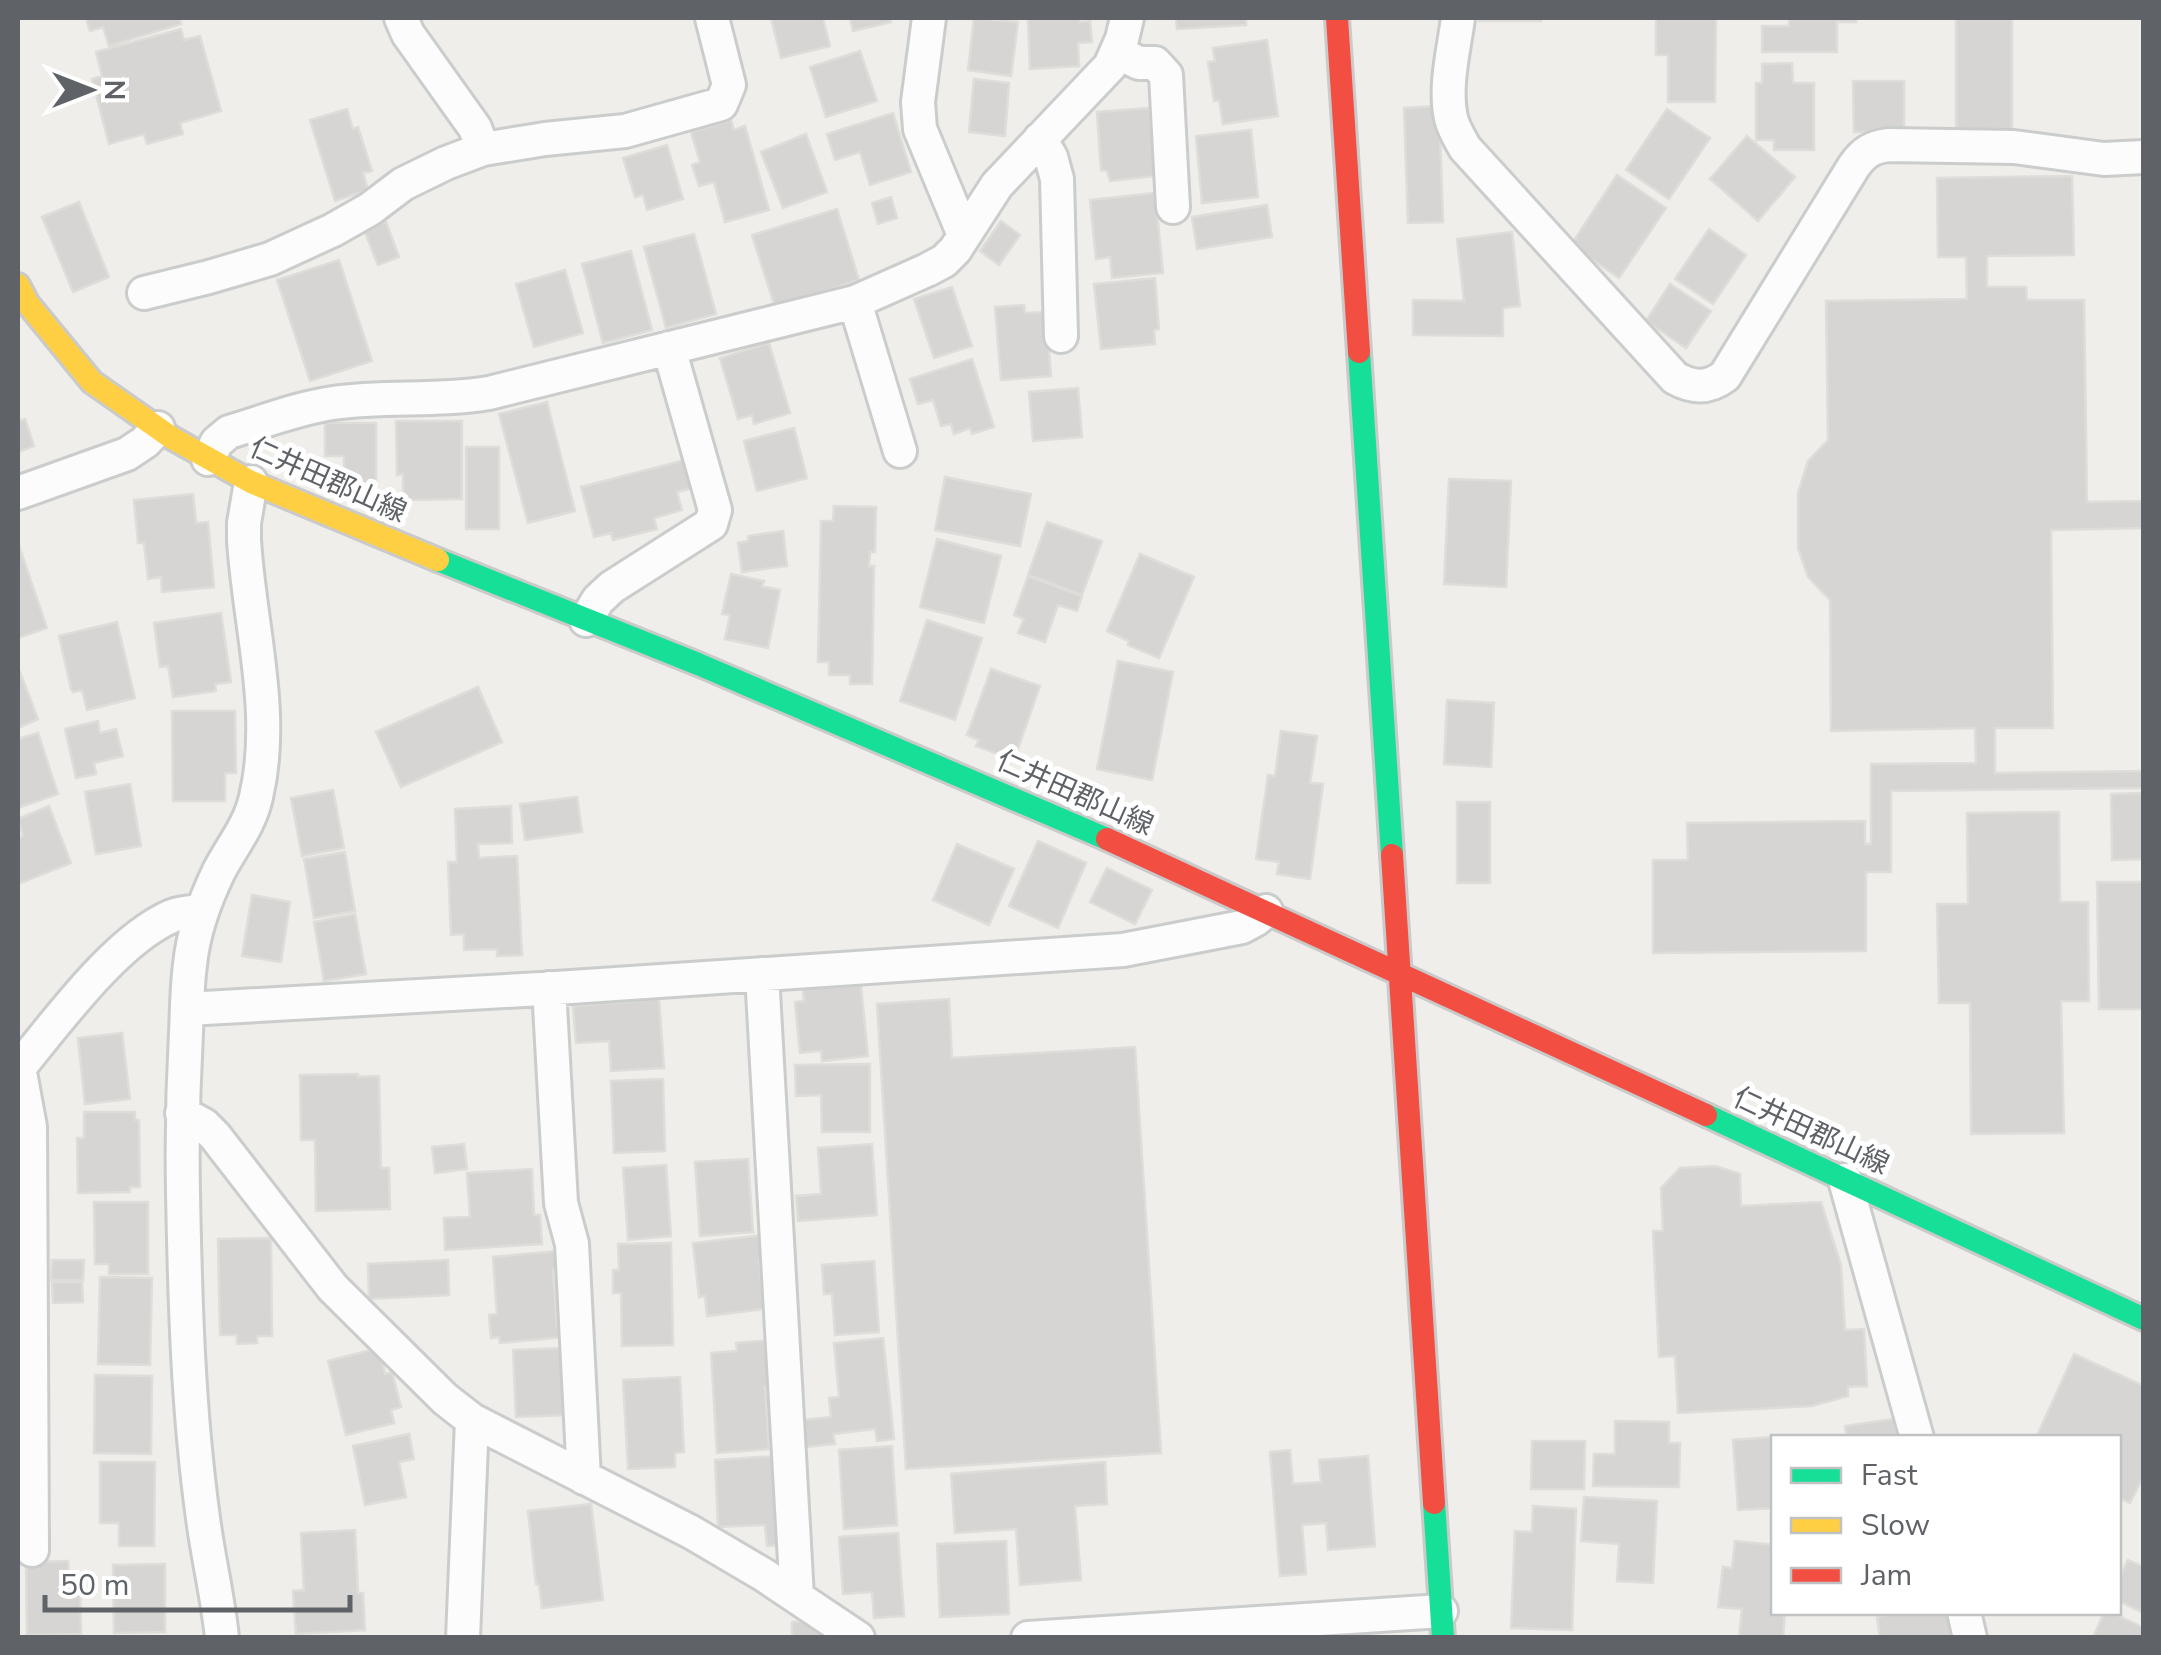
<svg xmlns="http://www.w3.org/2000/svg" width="2161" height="1655" font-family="'Nunito Sans','Noto Sans JP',sans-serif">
<rect width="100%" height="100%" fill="#efeeea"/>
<path fill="#d6d5d3" stroke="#deddd9" stroke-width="2.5" d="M86,18H179L181,24L109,46L103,27L90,31Z
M771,18H823L830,46L781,58Z
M850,18H890L891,22L853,31Z
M974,18L1018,22L1011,76L968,70Z
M1028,18H1079L1080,22L1090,21L1092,42L1078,43L1079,66L1030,69Z
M1176,18H1246V25L1177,29Z
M1479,18H1541V21H1479Z
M1656,18H1716L1715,102H1668V55H1656Z
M1789,18H1856V22H1837V52H1762V26H1789Z
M1956,18H2012V134H1956Z
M181,29L184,40L200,36L221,111L180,123L183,134L147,144L144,134L109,144L92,79L102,76L96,52Z
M1267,40L1278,116L1223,124L1219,100L1214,101L1208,62L1215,61L1213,48Z
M860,51L877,101L826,117L810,67Z
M1792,63L1793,83H1814V150H1774V140H1756V83H1762V64Z
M974,79L1009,83L1005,136L969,132Z
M1853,81H1904V131L1854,132Z
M1439,106L1443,222L1408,223L1404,108Z
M1149,108L1156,176L1110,181L1107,171L1101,170L1097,112Z
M347,109L353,129L358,127L372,171L363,173L368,190L335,201L310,120Z
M1667,109L1710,138L1669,199L1626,170Z
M893,113L911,172L870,185L860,152L835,160L827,134Z
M731,120L734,130L745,126L769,210L725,222L714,182L699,186L692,165L700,162L691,132Z
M1251,130L1258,197L1202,203L1196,136Z
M806,134L827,192L783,208L761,152Z
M1747,136L1795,177L1758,221L1710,179Z
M667,145L683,199L647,210L643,195L635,197L623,158Z
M1617,175L1666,208L1619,278L1571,245Z
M2072,176L2074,255L1987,256V287H2026L2027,300H2084L2087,502L2144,501V528L2051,530L2053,728H1995V773L2144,771V788L1891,791V872H1866V951L1653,953V860H1688L1687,823L1865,821V844H1871V764L1976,763L1975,728L1831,731L1830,600L1808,577L1798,548V493L1808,461L1828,440L1826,301L1967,299L1966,257H1938L1937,178Z
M1155,193L1163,273L1112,278L1110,257L1096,259L1090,200Z
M891,197L897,218L878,224L872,203Z
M79,202L109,277L73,292L42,217Z
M1267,205L1272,237L1197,249L1192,217Z
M837,209L859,280L775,307L752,235Z
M1001,221L1020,235L999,265L980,251Z
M386,222L399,257L378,265L364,230Z
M1709,229L1746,255L1713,304L1675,279Z
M1512,232L1520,306L1503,308V336L1413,335V300L1464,301L1457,239Z
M694,234L716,314L666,328L644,247Z
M631,251L652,330L603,343L582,264Z
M339,260L372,361L310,381L277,280Z
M565,270L583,333L534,347L516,284Z
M1155,278L1159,329L1154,330L1155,344L1101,349L1094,284Z
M1670,284L1711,311L1686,348L1646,321Z
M952,287L972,346L934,358L914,299Z
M1024,305L1025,313L1046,312L1051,376L1001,380L995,307Z
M769,343L790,413L754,424L752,415L738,419L720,358Z
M972,359L994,427L972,434L970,428L954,434L951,424L941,426L933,400L918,404L910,379Z
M1078,388L1082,437L1033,441L1029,392Z
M547,402L575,511L528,523L499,414Z
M25,419L34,446L18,452V421Z
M396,421H462V499L403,500V474L397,475Z
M325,423H376V484H344V456H325Z
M794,428L807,478L757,491L744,441Z
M466,447H499V529H466Z
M685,460L692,488L677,492L682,510L654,518L657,529L613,540L611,533L594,537L581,487Z
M945,477L1031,494L1020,546L935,530Z
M1449,479L1511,481L1506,587L1444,584Z
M193,494L196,523L208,522L214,587L162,592L161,577L148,579L144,543H138L134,500Z
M834,506L876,507L875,552H870L869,566H874L872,684H850V675H829V662H818L821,521H833Z
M1047,522L1102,541L1082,595L1028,575Z
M783,531L787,566L742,572L738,543L748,541V536Z
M937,539L1001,556L984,623L920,607Z
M18,543L47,628L18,638Z
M1140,554L1194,577L1159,658L1128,645L1129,641L1107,631Z
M731,574L764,581L762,586L780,590L768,648L725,639L730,615L722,614Z
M1028,576L1082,596L1077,611L1058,605L1045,642L1018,633L1024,619L1014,615Z
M221,613L231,682L215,684L216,691L173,697L168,666L160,667L154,623Z
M927,620L982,638L955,720L900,701Z
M117,622L135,698L87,710L82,690L73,692L71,689L59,636Z
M1118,661L1173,672L1152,780L1097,769Z
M18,667L38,719L18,728Z
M991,669L1040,686L1014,760L976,746L979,740L967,735Z
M478,687L502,742L401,787L376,732Z
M1447,700L1494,703L1491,767L1444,764Z
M172,711H235L236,773H225V801H173Z
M98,721L100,733L116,729L123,756L94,763L96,774L76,778L65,729Z
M1281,731L1317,736L1310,783L1323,784L1310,879L1277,874L1279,862L1256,859L1268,775L1275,776Z
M38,733L58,794L18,808V739Z
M130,784L141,846L96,854L85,792Z
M333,790L344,848L302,856L291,798Z
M2144,793V859L2112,860L2111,794Z
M577,797L582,832L525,840L520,804Z
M1457,802H1490V883H1457Z
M49,806L71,863L18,884V839L23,836L18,819Z
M511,806L512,843L478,844L479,858L517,856L522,955L497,956V949L464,950V934L451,935L448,862H457L455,809Z
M2059,812L2060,902H2088L2089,1001H2061L2064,1133L1971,1134L1970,1003H1939L1937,904H1968L1967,813Z
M1038,841L1086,863L1058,928L1009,906Z
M957,844L1014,869L989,925L933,900Z
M345,852L355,911L314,918L304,859Z
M1107,868L1152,890L1135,924L1090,902Z
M2097,882H2144V1009H2099Z
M252,895L290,902L281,962L242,956Z
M355,914L366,974L324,981L314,922Z
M860,976L868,1056L822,1061L821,1051L800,1053L795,1002L804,1001L802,982Z
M659,999L664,1068L611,1071L609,1041L576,1043L573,1006Z
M949,999L952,1058L1135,1047L1161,1453L906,1469L877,1004Z
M122,1033L130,1099L85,1104L78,1038Z
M870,1064V1132H822L821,1095L796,1096L795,1065Z
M358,1074V1077L379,1076L381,1168H389L390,1209L316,1211L315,1140H301L300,1075Z
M663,1079L665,1151L614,1153L611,1081Z
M84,1112H135V1120H139L140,1187H130V1192L78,1193L77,1138H84Z
M464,1144L467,1169L435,1173L432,1147Z
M872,1144L877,1215L798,1221L796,1196L821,1194L818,1148Z
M748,1159L753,1232L700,1236L695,1162Z
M666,1165L671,1236L628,1240L623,1168Z
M1715,1166L1740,1174L1741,1206L1821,1202L1841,1265L1845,1330L1864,1329L1867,1386L1848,1387V1396L1812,1406L1678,1413L1675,1356L1659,1357L1653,1231H1663L1661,1188L1680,1168Z
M532,1169L534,1215H540L542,1244L445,1250L444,1218L470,1217L467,1173Z
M94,1202H148V1274H109V1264H95Z
M764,1235L767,1260H759L764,1309L707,1316L705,1296L699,1297L693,1243Z
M271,1238L272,1336H257V1343L237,1344V1335H220L218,1239Z
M671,1243L673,1345L622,1346L621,1293H613V1270H619L618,1244Z
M557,1251L559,1270H553L557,1326H562L563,1337L500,1343L499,1337L491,1338L489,1315L497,1314L493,1257Z
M52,1260H84L83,1280H51Z
M448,1260L449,1295L369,1299L368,1264Z
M874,1261L879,1332L835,1335L832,1294H824L822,1265Z
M100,1277L152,1278L150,1365L98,1364Z
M52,1282H82L83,1302L53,1303Z
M883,1338L894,1439L877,1441L875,1429L833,1434L835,1444L806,1447L803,1420L831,1417L829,1398L839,1397L834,1343Z
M773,1340L775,1386L765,1387L769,1449L717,1453L711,1353L737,1351L736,1343Z
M379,1348L385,1374L392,1372L401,1407L391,1410L394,1423L346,1435L328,1361Z
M564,1348L567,1415L516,1417L513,1350Z
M2074,1354L2144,1386V1475L2130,1503L2118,1498V1438H2036Z
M95,1375L152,1376L151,1454L94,1453Z
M680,1377L684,1452L675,1453V1467L628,1469L623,1380Z
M1894,1419L1897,1438H1847L1845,1426Z
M1615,1421L1669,1422V1443H1680L1679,1487L1593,1486L1594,1454H1615Z
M409,1434L414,1459L399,1462L406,1497L365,1505L353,1446Z
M1787,1436L1774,1438V1508L1738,1510L1733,1440Z
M1532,1441H1585L1584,1489H1531Z
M892,1446L897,1525L844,1529L839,1450Z
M1290,1450L1293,1484L1321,1482L1319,1460L1368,1456L1375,1546L1328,1550L1326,1523L1302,1525L1306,1574L1280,1576L1270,1452Z
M777,1456L784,1545L767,1546L765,1525L718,1527L715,1460Z
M100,1462H155L154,1546H119V1523H100Z
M1105,1462L1107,1504L1075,1506L1081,1580L1020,1585L1016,1529L955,1533L951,1474Z
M1584,1497L1657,1501L1653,1583L1617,1581L1619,1544L1581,1541Z
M591,1504L603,1600L542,1608L539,1585L536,1584L528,1511Z
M1533,1506L1576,1509L1572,1630L1511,1628L1515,1531L1532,1532Z
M355,1530L358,1593H363L365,1630L296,1634L293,1591L304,1590L301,1533Z
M898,1533L904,1616L874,1618L872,1592L843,1594L839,1537Z
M1006,1541L1009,1614L940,1617L937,1544Z
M1735,1541L1774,1545V1612H1785L1783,1638H1739L1742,1609L1718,1607L1723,1567L1732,1568Z
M2128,1560L2144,1567V1613L2118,1601V1581Z
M68,1561L69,1576H80L81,1634L27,1635L26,1562Z
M165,1564V1632L114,1633L113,1565Z
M1906,1612H1949L1953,1638H1880L1877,1617Z
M2104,1612H2111L2144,1628V1638H2093Z
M817,1621L845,1638H792V1622Z"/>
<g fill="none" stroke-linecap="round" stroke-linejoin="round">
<g stroke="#cbcccc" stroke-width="38">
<path id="street" d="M401,18L408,34L475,128L483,149
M929,18L918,102L920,129L964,235
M1458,18C1454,49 1444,87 1451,118C1453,128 1460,139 1465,148L1675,378C1693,388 1708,389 1725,376L1854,166C1864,152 1872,147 1889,145L2014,147L2104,159L2144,157
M1117,52L1139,63H1155L1166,75L1173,207
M1040,139L1051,157L1057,179L1061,336
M144,293L209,277L270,259L333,230L370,209L403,184L446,163L483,149L545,139L625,131L721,104L729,85L712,18
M855,302L900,451
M208,459L217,442L229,432C263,422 298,408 333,403C385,395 437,402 489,393L855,302L927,270L944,261L955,250L997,185L1110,66L1122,39L1127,18
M18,493L127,454L145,442L158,428
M586,620L598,600L612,587L711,524L715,510L669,348
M762,974L797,1597
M549,988L561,1203L572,1244L584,1478
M187,1009L541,989L1123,950L1242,927L1255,920L1266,911
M19,1067L30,1127L32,1550
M18,1069C57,1022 116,940 172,916C182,912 192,912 202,911
M182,1113L204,1125L215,1136L333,1288L445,1399L472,1420L691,1532L764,1575L858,1638
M1845,1180L1917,1438
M1964,1612L1970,1638
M222,1638C218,1597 208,1558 203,1518C188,1410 185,1301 183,1192C182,1139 183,1086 186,1033C187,1011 187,987 190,965C193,933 205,900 219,871C232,846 250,825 256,797C276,713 249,624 244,540V523L251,482
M463,1638L472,1420
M1028,1638L1441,1611"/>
</g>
<g stroke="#cacacb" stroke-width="28">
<path id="fast" d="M1359,352L1392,855
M438,560L698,664L1107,839
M1706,1115L2144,1319
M1434,1503L1443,1638"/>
</g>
<g stroke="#cacacb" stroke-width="28">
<path id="slow" d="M18,285L28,304L92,382L172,438L251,482L438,560"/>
</g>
<g stroke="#cacacb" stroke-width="28">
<path id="jam" d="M1337,18L1359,352
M1107,839L1706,1115
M1392,855L1434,1503"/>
</g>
<use href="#street" stroke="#fdfcfc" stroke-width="32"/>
<use href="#fast" stroke="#16e098" stroke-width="22"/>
<use href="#slow" stroke="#ffcf43" stroke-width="22"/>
<use href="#jam" stroke="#f24e42" stroke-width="22"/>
</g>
<g text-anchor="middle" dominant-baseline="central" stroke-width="10" stroke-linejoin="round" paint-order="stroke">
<g font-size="28" fill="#5f6368" stroke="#fff">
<text transform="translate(328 480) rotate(24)">仁井田郡山線</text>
<text transform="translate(1075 793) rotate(24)">仁井田郡山線</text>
<text transform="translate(1811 1131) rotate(25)">仁井田郡山線</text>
</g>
</g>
<rect width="2161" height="1655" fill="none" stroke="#5f6368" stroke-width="40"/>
<rect x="1771" y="1435" width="350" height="180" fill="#ffffff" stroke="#bfc1c3" stroke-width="2.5"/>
<rect x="1791" y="1468" width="50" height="15" fill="#16e098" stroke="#bfc1c3" stroke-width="2.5"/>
<text x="1861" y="1485" font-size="30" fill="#5f6368">Fast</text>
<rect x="1791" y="1518" width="50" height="15" fill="#ffcf43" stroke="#bfc1c3" stroke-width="2.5"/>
<text x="1861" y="1535" font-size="30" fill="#5f6368">Slow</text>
<rect x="1791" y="1568" width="50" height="15" fill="#f24e42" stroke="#bfc1c3" stroke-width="2.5"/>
<text x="1861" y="1585" font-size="30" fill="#5f6368">Jam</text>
<g transform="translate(90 90) rotate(90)" stroke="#ffffff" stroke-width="8" paint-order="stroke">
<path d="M0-8L18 38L0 25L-18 38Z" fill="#5f6368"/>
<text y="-15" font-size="28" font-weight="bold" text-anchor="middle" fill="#5f6368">N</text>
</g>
<path d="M45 1595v15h305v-15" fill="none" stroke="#5f6368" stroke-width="5"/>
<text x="60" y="1595" font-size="30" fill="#5f6368" stroke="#ffffff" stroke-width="8" paint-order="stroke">50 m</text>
</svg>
